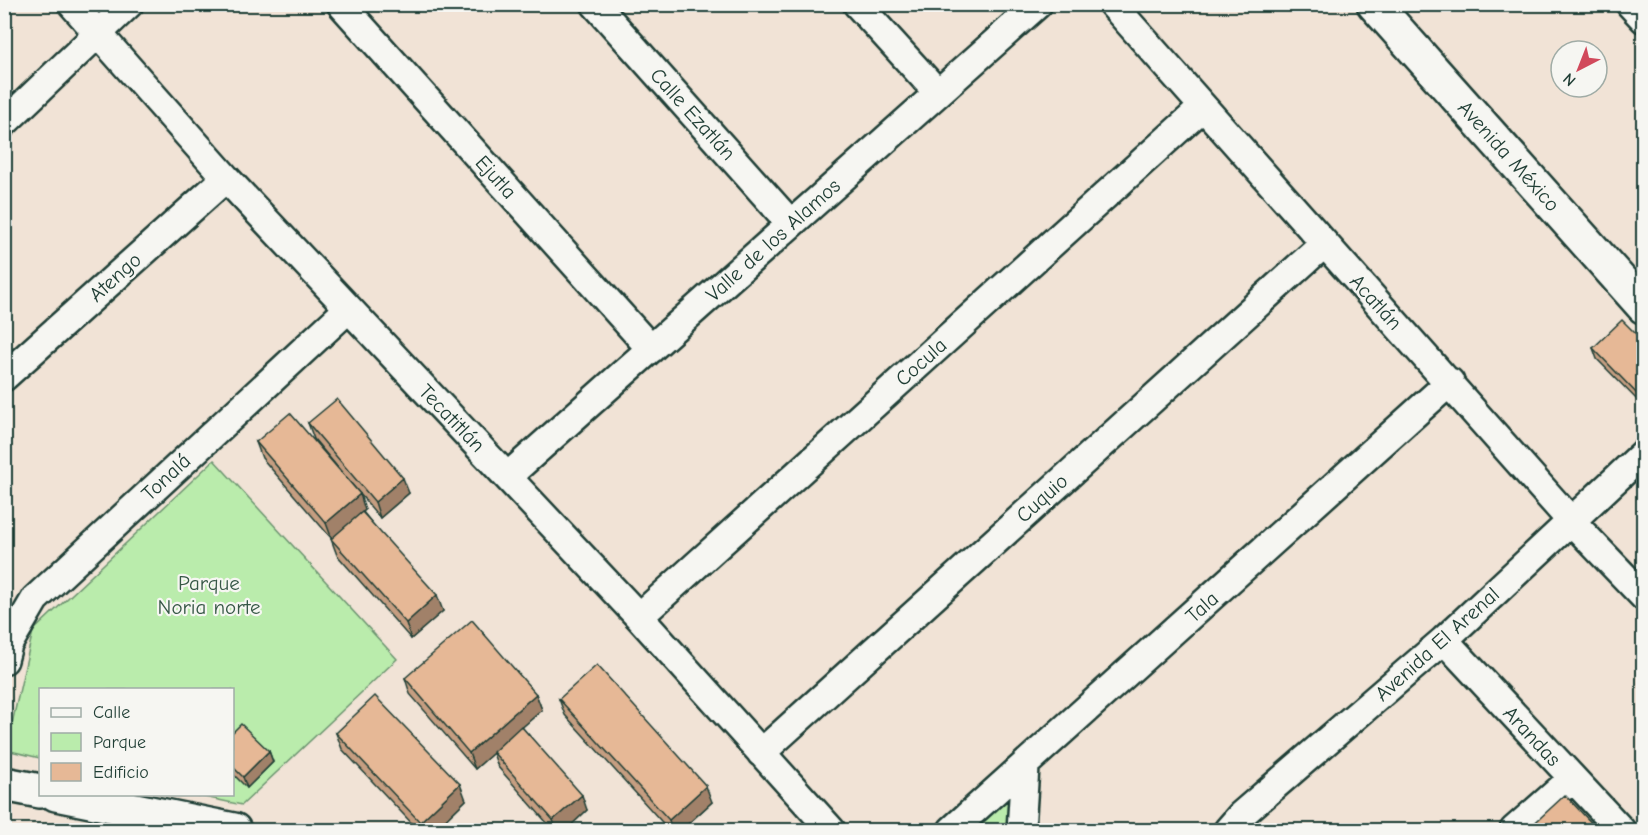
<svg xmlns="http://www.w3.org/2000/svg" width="1648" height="835" font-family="'Comic Neue',sans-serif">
<rect width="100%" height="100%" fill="#f1e3d6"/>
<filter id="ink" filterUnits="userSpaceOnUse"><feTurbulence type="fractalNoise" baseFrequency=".0167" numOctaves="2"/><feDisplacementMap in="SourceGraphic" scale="12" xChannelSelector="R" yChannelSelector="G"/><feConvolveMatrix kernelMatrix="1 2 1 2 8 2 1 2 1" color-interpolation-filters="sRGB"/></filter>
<g filter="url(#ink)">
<path fill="#baecac" stroke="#6c9470" stroke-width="1.5" d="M214,460L397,659L242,805L195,795L232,794V690H40V758L6,750L33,631Z
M1010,795L1007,830H971Z"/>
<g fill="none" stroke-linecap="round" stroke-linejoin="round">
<g stroke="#1f3d34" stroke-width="32">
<path id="street" d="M72,4L226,178L639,617L831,830
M341,4L651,349
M595,4L791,224
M857,4L938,93
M1112,4L1572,522L1644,597
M1630,4L1644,19
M4,123L129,4
M4,377L226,178
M508,476L1038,4
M639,617L1203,107
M1444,640L1621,830
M4,660L8,645L35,599L348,309
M761,753L1324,244
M952,830L1450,382
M1021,830L1025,767
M1228,830L1241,815L1444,640L1644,453
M1514,830L1572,779"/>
</g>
<g stroke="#1f3d34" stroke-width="38">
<path id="secondary" d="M1374,4L1644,307
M4,784L40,791
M56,794L234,830"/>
</g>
<use href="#street" stroke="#f6f6f2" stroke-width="27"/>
<use href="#secondary" stroke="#f6f6f2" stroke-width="33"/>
</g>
<path fill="#c69e81" stroke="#1f3d34" stroke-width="1.5" d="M1644,342V407L1597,359L1593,348Z
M308,423L409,493L380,518L314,439Z
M256,442L365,510L363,512L443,611L411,639L337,555L331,539H332L262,458Z
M405,678L536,694L542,710L522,727L587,810L565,831H554L498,767L493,753L475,769L410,694Z
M559,699L712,802L680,831H670L565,715Z
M232,733L269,751L273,762L247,788L232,773Z
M336,733L466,800L434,831H419L342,749Z"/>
<path fill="#a18169" stroke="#1f3d34" stroke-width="1.5" d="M403,478L409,493L380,518L375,502Z
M360,494L365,510L332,539L326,523Z
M437,595L443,611L411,639L406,623Z
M536,694L542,710L475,769L469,753Z
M269,751L273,762L247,788L243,777Z
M460,784L466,800L434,831H424L420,822Z
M706,786L712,802L680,831H672L669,820Z
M582,795L587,810L565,831H557L553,820Z"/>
<path fill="#e6b896" stroke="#1f3d34" stroke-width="1.5" d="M1622,320L1644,342V398L1642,399L1593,348Z
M337,399L403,478L375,502L308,423Z
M290,413L360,494L326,523L256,442Z
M362,512L437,595L406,623L331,539Z
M472,620L536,694L469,753L405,678Z
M597,665L706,786L669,820L559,699Z
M375,696L460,784L420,822L336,733Z
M241,724L269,751L243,777L232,766V733Z
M521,726L582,795L553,820L493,752Z
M1565,795L1599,831H1526Z"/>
</g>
<g text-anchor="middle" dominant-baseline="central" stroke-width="4.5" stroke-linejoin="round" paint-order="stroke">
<g font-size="21" fill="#1f3d34" stroke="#f6f6f2">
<text transform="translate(693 114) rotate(48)">Calle Ezatlán</text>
<text transform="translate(1509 156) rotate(48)">Avenida México</text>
<text transform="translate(496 177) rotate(48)">Ejutla</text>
<text transform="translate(773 240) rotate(-42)">Valle de los Alamos</text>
<text transform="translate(115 277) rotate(-42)">Atengo</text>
<text transform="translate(1376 302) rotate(48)">Acatlán</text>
<text transform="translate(921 362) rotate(-42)">Cocula</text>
<text transform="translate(452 418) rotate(46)">Tecatitlán</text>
<text transform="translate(166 477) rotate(-43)">Tonalá</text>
<text transform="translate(1042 498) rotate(-42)">Cuquio</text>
<text transform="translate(1202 607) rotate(-42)">Tala</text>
<text transform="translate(1437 644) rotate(-42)">Avenida El Arenal</text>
<text transform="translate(1532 736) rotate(47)">Arandas</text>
</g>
<g font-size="21" fill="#365746" stroke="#f6f6f2">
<text x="209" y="583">Parque<tspan x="209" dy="24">Noria norte</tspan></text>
</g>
</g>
<rect width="1648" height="835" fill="none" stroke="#f6f6f2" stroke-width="24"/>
<rect x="12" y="12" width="1624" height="811" fill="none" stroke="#1f3d34" stroke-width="2" filter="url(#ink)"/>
<rect x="39" y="688" width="195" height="108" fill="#f6f6f2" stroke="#a0aca6" stroke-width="1.5"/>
<rect x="51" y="708" width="30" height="9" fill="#f6f6f2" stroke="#a0aca6" stroke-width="1.5"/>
<text x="93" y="718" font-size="18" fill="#1f3d34">Calle</text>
<rect x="51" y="733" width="30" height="18" fill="#baecac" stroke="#a0aca6" stroke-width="1.5"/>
<text x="93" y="748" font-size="18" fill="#1f3d34">Parque</text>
<rect x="51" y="763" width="30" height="18" fill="#e6b896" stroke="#a0aca6" stroke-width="1.5"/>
<text x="93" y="778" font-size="18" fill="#1f3d34">Edificio</text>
<g transform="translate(1579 69) rotate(222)"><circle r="28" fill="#f6f6f2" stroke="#a0aca6" stroke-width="1.5"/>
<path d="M0-4.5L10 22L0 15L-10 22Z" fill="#d1495b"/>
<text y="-9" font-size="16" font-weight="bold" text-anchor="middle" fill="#1f3d34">N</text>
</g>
</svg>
